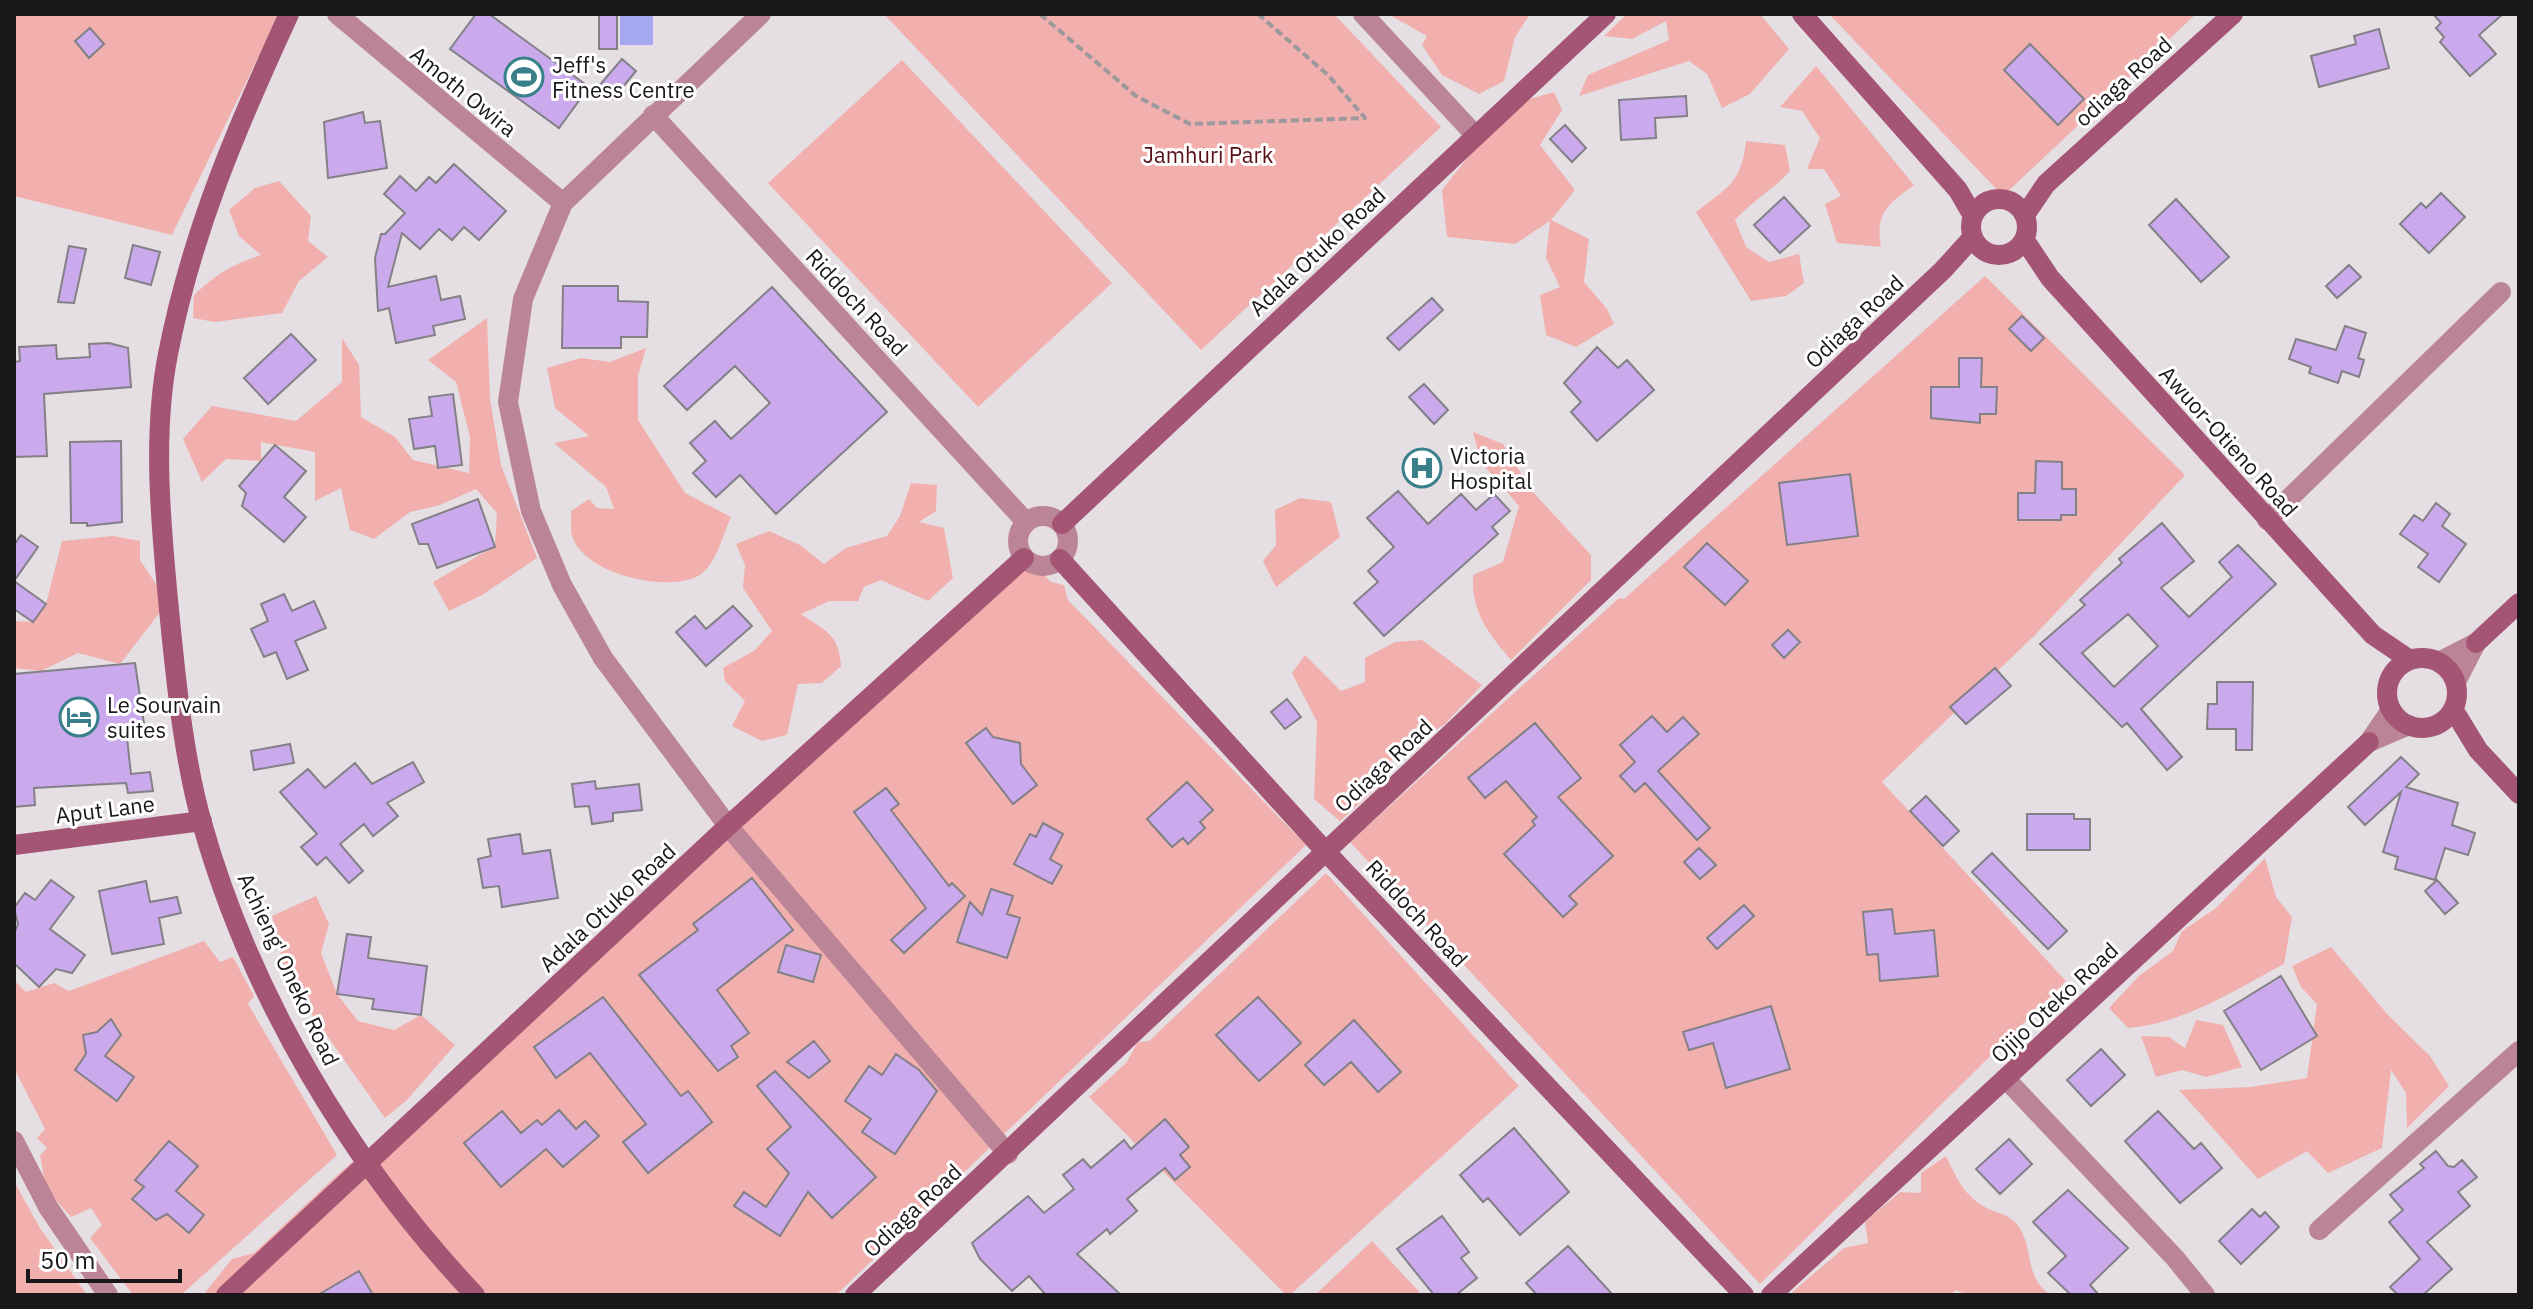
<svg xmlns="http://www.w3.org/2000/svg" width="2533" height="1309" font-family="'IBM Plex Sans',sans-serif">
<rect width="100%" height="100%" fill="#e5dfe4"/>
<path fill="#f1b0ad" d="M14,14H279L172,235L14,196Z
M884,14H1334L1441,127L1201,350Z
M1388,14H1530L1515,37L1504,81L1479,94L1442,75L1422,45L1427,36Z
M1627,14H1760L1789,49L1750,94L1722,108L1707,74L1689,61L1579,96L1588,75L1669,40L1666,21L1632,39L1604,36Z
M1829,14H2196L2003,196Z
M902,60L1112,283L978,407L768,183Z
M1816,66L1914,185C1888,204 1875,213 1881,247L1837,243L1825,204L1841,196L1824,169H1807L1820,138L1802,111L1780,107Z
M1554,92L1562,110L1540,145L1575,190L1551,220L1589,239L1584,282L1607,309L1614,324L1576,347L1546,335L1540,295L1560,287L1546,258L1550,221L1515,244L1447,237L1442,190L1509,105Z
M1746,141L1785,145L1790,171C1773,190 1753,200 1735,220L1746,247L1769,262L1799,254L1804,283L1786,296L1751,301L1696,212C1727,188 1742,182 1746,141Z
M279,181L311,216L308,241L328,257L299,281L282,313L215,322L193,318L194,295C216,274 233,264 261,255L239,236L229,210L255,188Z
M1985,276L2185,475L2034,636L1882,782L2066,981L1760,1284L1350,842L1619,598L1624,599Z
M487,318L490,399L501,465L537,558L482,595L449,611L433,582L495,546L497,513L476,489L440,505L410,512L374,539L350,530L341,488L315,501V452L261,442V461L226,459L202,482L183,439L212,406L296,421L342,382V338L359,365L361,417L395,437L413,460L469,473L470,437L456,382L428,360Z
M646,348L638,376V420L685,493L731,517C723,534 715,568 698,576C666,593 584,574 572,536C570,529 572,518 571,511L589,499L597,508L614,509L606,487L554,443L589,436L555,408L547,368L581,358L610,362Z
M1473,432L1503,444L1532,491L1591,555V580L1511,660C1488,633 1471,612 1473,575L1503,562L1519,506L1481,462Z
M911,483L937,485L936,511L919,522L944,528L953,578L928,601L881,580L864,587L858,601H829L801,614C825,631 839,633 841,666L822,683L798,684L787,735L762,741L732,726L745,701L725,681L723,668L754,651L772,631L743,588L745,565L736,544L769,531L800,545L824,564L846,548L887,536L900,516Z
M1300,498L1331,502L1340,537L1276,587L1263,561L1276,545L1275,510Z
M113,536L140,541V560L168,602L120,664L78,653L41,671L14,668V621L33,622L46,604L62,541Z
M1032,563L1051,582L1064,585L1068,600L1306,845L836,1295H203L232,1259L254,1253L334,1178Z
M1422,640L1482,685L1445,724L1395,755L1369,795L1340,821L1314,799L1317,722L1292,673L1305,655L1341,691L1365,682V658L1395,642Z
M2265,858L2276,897L2292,917L2284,964C2234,990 2186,1023 2128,1028L2109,1008L2139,976L2173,951L2182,931L2216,908Z
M1326,873L1519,1086L1290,1295H1286L1089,1097L1126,1063L1138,1042L1149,1041Z
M316,896L329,924L321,953L337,994L358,1021L394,1030L421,1015L455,1045L407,1100L385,1118L287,979L272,916Z
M204,941L220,962L233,957L254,996L248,1004L337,1155L181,1295H133L90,1238L102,1225L91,1208L71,1217L46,1189L40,1155L47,1148L37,1138L45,1129L14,1068V980L26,992L54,983L69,991Z
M2331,947L2388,1015L2430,1056L2449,1086L2407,1128L2406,1093L2391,1070L2382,1148L2328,1173L2307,1151L2258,1179L2179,1090L2251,1087L2307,1078L2317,1004L2301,987L2292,966Z
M2196,1020L2223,1025L2242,1067L2206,1077L2182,1070L2156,1077L2141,1036L2169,1037L2185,1048Z
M1946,1156C1955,1175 1963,1194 1983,1206C1992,1212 2009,1214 2016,1223C2036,1248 2022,1274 2050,1295H1967L1956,1290L1950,1295H1794L1792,1292L1844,1248L1868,1243L1865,1222L1900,1192L1921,1193V1173Z
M14,1181L40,1228L87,1295H14Z
M1372,1241L1422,1295H1315Z"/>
<path fill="#a5a8ee" d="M620,14H653V45H620Z"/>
<path fill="#caa9ed" stroke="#838086" stroke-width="2" fill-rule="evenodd" d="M476,14H489L589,87L559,128L450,49Z
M599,14H617V49H599Z
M2433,14H2503L2479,35L2496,54L2470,76L2440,42L2444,37L2436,28L2441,23Z
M90,28L104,44L89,58L75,41Z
M2379,29L2389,68L2319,87L2311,56L2356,44L2354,36Z
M2030,44L2084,99L2058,125L2004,70Z
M622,59L636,71L613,99L598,87Z
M1686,96L1687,116L1655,118L1656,138L1621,140L1619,100Z
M363,112L365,123L380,121L387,168L328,178L324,122Z
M1565,125L1586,148L1572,162L1550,139Z
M454,164L506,211L479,240L464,227L452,240L439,229L420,249L402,233L388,287L436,276L441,300L460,296L465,319L433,326L435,335L396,343L389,308L378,311L375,258L381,234H385L405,213L384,194L400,176L416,191L429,177L436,183Z
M2441,193L2465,217L2429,253L2400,224L2421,203L2426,208Z
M1784,197L1810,226L1780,253L1754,225Z
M2176,199L2229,257L2201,282L2149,225Z
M133,245L160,252L151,285L125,278Z
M69,246L86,249L74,303L58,302Z
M2349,265L2361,277L2337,298L2326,286Z
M563,286H618V301L648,302L647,337H621V348H562Z
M772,287L887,412L776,514L740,475L716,497L693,473L706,461L690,443L715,421L731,439L770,403L735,366L687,410L664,386Z
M1432,298L1443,310L1399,350L1387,338Z
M2022,316L2044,338L2031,351L2009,329Z
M2345,326L2366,333L2358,358L2364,360L2359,377L2342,371L2338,383L2309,373L2311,367L2289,359L2296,339L2336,350Z
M291,334L316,360L268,404L244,378Z
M109,343L128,348L131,387L44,394L47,456L14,457V362L20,361L19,347L56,345L57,359L90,357L89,344Z
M1597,347L1618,368L1627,360L1654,390L1597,441L1571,412L1581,402L1564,383Z
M1959,358H1982L1981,387H1997L1996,414H1980V423L1931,418V387H1959Z
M1424,384L1448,410L1434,424L1409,397Z
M453,394L462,465L438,468L435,446L414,449L409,419L432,416L429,397Z
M121,441L122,522L87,526V523H71L70,442Z
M275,445L306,471L284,497L306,517L284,542L242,506L246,493L239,486Z
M2036,461L2062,462V489H2076V515H2061V520H2018V493H2035Z
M1850,474L1858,536L1787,545L1779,483Z
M1398,491L1428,524L1461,494L1476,510L1494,494L1510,511L1492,527L1498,534L1384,636L1354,603L1378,582L1368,571L1394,547L1367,518Z
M478,499L495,547L437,568L428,544H419L412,524Z
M2436,503L2450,514L2442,526L2466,544L2439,582L2418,567L2428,554L2400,534L2414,515L2423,521Z
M2162,523L2194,561L2161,588L2189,617L2232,577L2219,562L2238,545L2276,584L2141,709L2182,757L2167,770L2127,723L2122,727L2040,644L2085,605L2080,600L2122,563L2119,559ZM2128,614L2158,646L2114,687L2082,653Z
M21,535L38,547L14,581V545Z
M1707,543L1748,581L1725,605L1684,567Z
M14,581L46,604L33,622L14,609Z
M284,594L292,611L314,601L326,628L295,641L308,670L287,679L276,652L264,657L251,629L268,621L261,604Z
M733,606L752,626L706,666L676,632L695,616L706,629Z
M1788,630L1800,642L1784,658L1772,645Z
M135,663L146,737L127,738L131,774L150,772L153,791L128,793L126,783L34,788L35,805L14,807V674Z
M1995,668L2011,686L1966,724L1950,707Z
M2217,682H2253L2252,750H2236V729H2207L2208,704H2217Z
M1287,699L1301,717L1285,729L1271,712Z
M1652,716L1667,732L1683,717L1699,734L1658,771L1710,828L1697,840L1645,783L1635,792L1620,776L1635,762L1620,745Z
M1535,723L1581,778L1558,797L1613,856L1569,896L1577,904L1563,917L1504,854L1535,825L1532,821L1537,817L1506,781L1485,798L1468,778Z
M986,728L993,737L1020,743L1021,764L1037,785L1013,804L966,743Z
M290,744L294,763L254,770L251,751Z
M2401,757L2419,774L2406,787L2458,803L2452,825L2475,833L2468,855L2445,848L2435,880L2395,869L2398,857L2383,852L2401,792L2365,825L2348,807Z
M413,762L424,782L387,803L398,816L373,836L364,824L340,844L363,871L349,883L326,857L317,865L301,847L317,834L280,792L308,769L325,788L355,763L372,784Z
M595,781L596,789L639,784L642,810L613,813V821L592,824L589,806L575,807L572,784Z
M1187,782L1213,810L1200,822L1205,828L1188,844L1183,838L1172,847L1147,819Z
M886,788L899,804L891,810L949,886L952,883L965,896L904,953L891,940L926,908L854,812Z
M1926,796L1959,831L1943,846L1910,811Z
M2027,814H2074V819H2090V850H2027Z
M1043,823L1063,834L1050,859L1062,866L1052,884L1014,864L1030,834L1036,837Z
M520,834L523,854L550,850L558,898L502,907L499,886L483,888L478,859L491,856L488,839Z
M1699,848L1716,865L1700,879L1684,862Z
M1992,853L2067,931L2048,949L1972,872Z
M752,878L793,930L717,990L749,1033L731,1046L738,1057L718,1071L639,975L698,930L693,924Z
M51,880L74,897L50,929L85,955L72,973L56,969L39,987L14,963V934L18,924L14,908L25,893L35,900Z
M2437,880L2458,903L2445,914L2425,891Z
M146,881L150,902L177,897L181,913L159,918L164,944L112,954L99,891Z
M991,889L1013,896L1007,914L1020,918L1007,958L957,942L970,902L982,915Z
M1744,905L1754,916L1717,949L1707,938Z
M1892,909L1895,934L1934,930L1938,976L1880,981L1878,954L1867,955L1863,912Z
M347,934L371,937L368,958L427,966L421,1015L372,1009L374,999L337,994Z
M786,945L821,955L813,982L778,972Z
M2281,976L2317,1036L2261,1070L2224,1011Z
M603,997L681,1096L688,1091L712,1122L648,1173L623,1142L646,1124L590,1053L556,1078L534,1047Z
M1258,997L1301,1043L1259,1081L1216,1035Z
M1771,1006L1790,1069L1726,1088L1713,1043L1689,1050L1683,1032Z
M111,1019L121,1035L105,1056L134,1077L117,1101L75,1070L86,1054L83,1035L97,1032Z
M1354,1020L1401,1072L1378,1092L1351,1062L1324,1085L1305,1065Z
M814,1041L830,1061L809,1078L787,1062Z
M2101,1049L2125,1075L2091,1106L2067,1080Z
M896,1054L919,1070L937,1091L895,1154L862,1132L871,1119L845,1101L869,1066L882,1075Z
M775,1071L876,1177L832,1218L808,1192L780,1236L734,1206L744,1192L766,1207L789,1173L767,1149L791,1127L757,1086Z
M559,1110L576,1129L585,1121L599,1136L563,1167L546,1149L501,1187L464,1143L502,1111L521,1133L537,1120L542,1125Z
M2158,1111L2194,1149L2201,1143L2222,1168L2180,1203L2125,1141Z
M1165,1119L1189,1147L1180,1155L1190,1167L1175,1180L1165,1168L1127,1199L1137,1211L1110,1234L1107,1229L1077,1254L1121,1295H1046L1029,1276L1012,1291L980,1259L972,1243L1028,1196L1044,1213L1074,1189L1063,1175L1083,1159L1091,1168L1124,1140L1131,1149Z
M1514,1128L1569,1192L1520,1235L1488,1198L1483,1202L1460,1175Z
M2009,1139L2032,1164L2000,1194L1976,1169Z
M169,1141L198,1166L176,1191L204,1215L189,1233L167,1214L156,1220L132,1199L144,1187L135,1180Z
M2436,1151L2448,1166L2454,1167L2462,1160L2477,1177L2458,1192L2470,1206L2427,1242L2452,1269L2423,1295H2398L2390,1287L2420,1259L2389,1222L2403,1210L2390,1195L2424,1168L2420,1164Z
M2068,1190L2128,1248L2090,1285L2099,1295H2071L2048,1273L2066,1256L2033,1222Z
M2252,1209L2260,1217L2265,1212L2279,1227L2241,1264L2219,1241Z
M1442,1216L1469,1252L1461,1258L1477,1278L1456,1295H1434L1397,1249Z
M1568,1246L1613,1295H1537L1526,1283Z
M359,1271L373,1295H318Z"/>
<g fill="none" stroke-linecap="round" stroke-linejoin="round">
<path stroke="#9d989c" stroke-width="4" stroke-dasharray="8 4" stroke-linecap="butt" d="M1040,14L1136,96L1190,124L1365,118L1329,76L1258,14"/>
<path stroke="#bb8497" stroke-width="20" d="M337,14L563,203
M761,14L563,203L523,299L508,402L531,511L562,585L603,658L728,826L1008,1154
M1363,14L1476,136
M653,115L1026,522
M1018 541a25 25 0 1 1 50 0a25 25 0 1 1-50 0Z
M2267,520L2501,292
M2439,662L2476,643
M2456,682L2476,643
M2369,742L2409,725
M2369,742L2391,710
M2006,1079L2175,1258L2205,1295
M14,1141L48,1207L108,1295
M2319,1230L2519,1051"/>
<path stroke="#a45573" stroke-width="20" d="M289,14C237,127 192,231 168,354C153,430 160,513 167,589C174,662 182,753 202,823C251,997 351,1164 475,1295
M1802,14L1958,190L1973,216
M1971 227a28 28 0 1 1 56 0a28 28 0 1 1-56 0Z
M2025,215L2046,184L2233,14
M2024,239L2050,278L2373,635L2410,660
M1062,524L1606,14
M1060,559L1326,852L1744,1295
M2476,643L2519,603
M2387 693a35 35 0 1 1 70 0a35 35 0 1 1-70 0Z
M2453,709L2478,750L2519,794
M14,845L202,821
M226,1295L728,826L1024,558
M855,1295L1943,270L1973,237
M1771,1295L2369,742"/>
</g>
<defs>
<g id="stadium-ring" transform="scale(2)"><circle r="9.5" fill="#fff" stroke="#39808a" stroke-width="1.5"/><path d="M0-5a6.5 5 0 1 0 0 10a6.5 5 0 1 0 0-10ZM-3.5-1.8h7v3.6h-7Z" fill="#39808a"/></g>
<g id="hospital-ring" transform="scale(2)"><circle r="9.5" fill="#fff" stroke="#39808a" stroke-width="1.5"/><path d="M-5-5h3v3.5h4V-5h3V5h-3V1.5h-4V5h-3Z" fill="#39808a"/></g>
<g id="hotel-ring" transform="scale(2)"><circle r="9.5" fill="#fff" stroke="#39808a" stroke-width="1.5"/><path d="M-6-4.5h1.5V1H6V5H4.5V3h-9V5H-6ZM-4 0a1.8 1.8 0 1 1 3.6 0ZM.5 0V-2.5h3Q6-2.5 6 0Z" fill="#39808a"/></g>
</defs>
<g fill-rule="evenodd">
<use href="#stadium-ring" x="524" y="77"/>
<use href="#hospital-ring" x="1422" y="468"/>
<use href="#hotel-ring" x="79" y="717"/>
</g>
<g text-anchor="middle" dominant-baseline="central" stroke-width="6" stroke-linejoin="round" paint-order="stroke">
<g font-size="22" fill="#191719" stroke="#fff" text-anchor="start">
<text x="552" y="64">Jeff's<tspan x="552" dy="25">Fitness Centre</tspan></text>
<text x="1450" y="455">Victoria<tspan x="1450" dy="25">Hospital</tspan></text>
<text x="107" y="704">Le Sourvain<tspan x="107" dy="25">suites</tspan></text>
</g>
<g font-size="22" fill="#191719" stroke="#fff">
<text transform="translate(2123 81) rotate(-42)">odiaga Road</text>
<text transform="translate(464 91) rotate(39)">Amoth Owira</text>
<text transform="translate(1317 251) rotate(-43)">Adala Otuko Road</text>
<text transform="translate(857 302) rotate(47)">Riddoch Road</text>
<text transform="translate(1854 321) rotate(-43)">Odiaga Road</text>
<text transform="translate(2229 441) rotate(48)">Awuor-Otieno Road</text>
<text transform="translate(1383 765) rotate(-43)">Odiaga Road</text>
<text transform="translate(105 809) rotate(-7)">Aput Lane</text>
<text transform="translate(607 907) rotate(-43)">Adala Otuko Road</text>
<text transform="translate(1417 913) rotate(47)">Riddoch Road</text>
<text transform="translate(289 969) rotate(65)">Achieng' Oneko Road</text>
<text transform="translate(2054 1002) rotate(-43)">Ojijo Oteko Road</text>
<text transform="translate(912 1210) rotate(-43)">Odiaga Road</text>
</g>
<g font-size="22" fill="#570e15" stroke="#fff">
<text x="1208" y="154">Jamhuri Park</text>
</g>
</g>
<rect width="2533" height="1309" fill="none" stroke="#191719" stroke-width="32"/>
<path d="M28 1269v12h152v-12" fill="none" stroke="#191719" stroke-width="4"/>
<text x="40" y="1269" font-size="24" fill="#191719" stroke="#ffffff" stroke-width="6" paint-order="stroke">50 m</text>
</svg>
